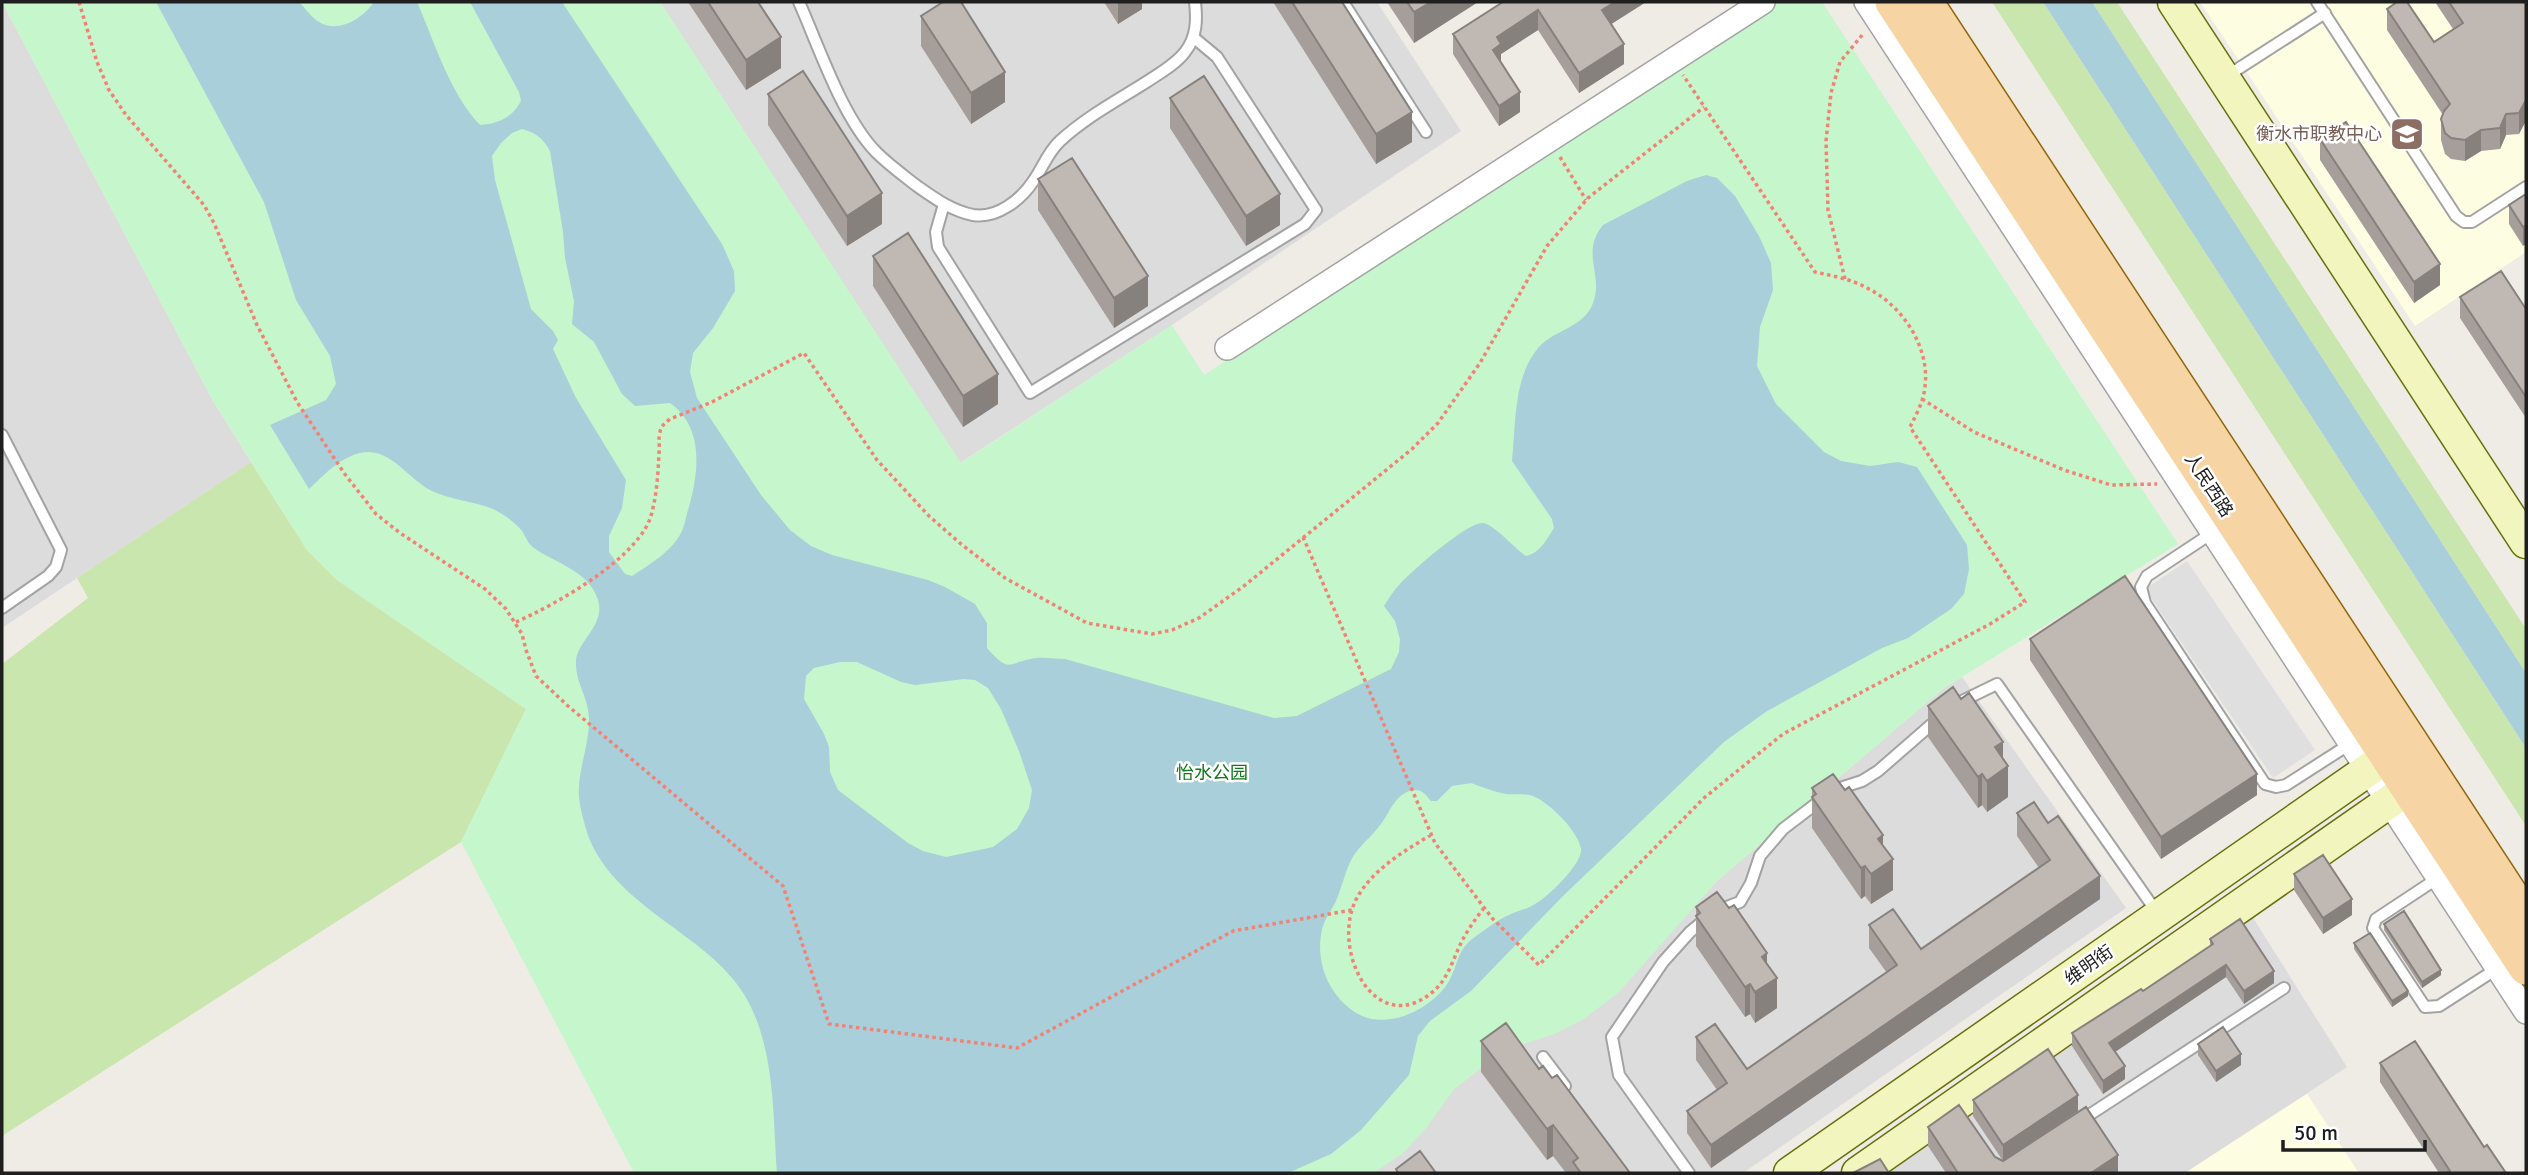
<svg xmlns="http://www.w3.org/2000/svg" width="2528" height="1175" font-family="Signika,'Noto Sans SC',sans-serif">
<rect width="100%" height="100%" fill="#efece6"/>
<path fill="#dddcdc" d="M2,2L213,401L251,462L2,628Z
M660,2H1377L1461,131L1172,325L960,463Z
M1962,677L2126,908L1743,1173H1371L1454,1089L1504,1050L1554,1034L1685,916L1718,880L1944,688Z
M2250,913L2347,1067L2185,1173H1875Z"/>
<path fill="#fdfde1" d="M2200,2H2526V252L2415,326Z
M2307,1094L2359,1173H2185Z"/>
<path fill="#cae6af" d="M1992,2H2043L2526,748V826Z
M2092,2H2117L2526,629V673Z
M251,462L307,550L337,580L526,709L461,842L2,1136V664L88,598L77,578Z"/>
<path fill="#c6f6cb" d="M2,2H660L961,463L1172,325L1204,375L1778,2H1822L2178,544L1944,688L1718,880L1619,992L1584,1019L1554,1034L1504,1050L1454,1089L1427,1127L1402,1154L1375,1172L634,1173L461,842L526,709L337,580L307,550L213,401Z"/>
<path fill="#dfdfdf" d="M2187,561L2315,750L2273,778L2145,589Z"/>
<path fill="#a9cfda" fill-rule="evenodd" d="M156,2H299C305,8 312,18 319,22C339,34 363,18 374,2H417C435,43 449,92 480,125C498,124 513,117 521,101L519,92L470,2H562L722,244L734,271L735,291L713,328L693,353L690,372L697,398L761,495L790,530L811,546L832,555L928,580L945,587L975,604L987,623V648C1011,675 1007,662 1036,658C1045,657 1056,659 1065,659L1274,718L1297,716L1391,669L1399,652L1400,639L1395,621L1384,606C1389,598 1394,590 1400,584C1412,571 1467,522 1483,523C1495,525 1514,548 1526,556C1540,553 1547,539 1554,528L1552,519L1512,461C1516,425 1513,376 1539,347C1554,330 1585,327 1593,303C1604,275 1580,253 1603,225L1687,181L1706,175L1717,178L1735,196L1759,236L1771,263L1773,290L1760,327L1757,366L1776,404L1824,452L1841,461L1870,466L1898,462L1917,467L1967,545L1969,569L1964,594L1951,609L1908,638L1882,648L1767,711L1724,742L1563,896L1471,991L1430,1021L1418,1036L1409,1075L1361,1130L1331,1154L1288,1173H777C773,1117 775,1054 749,1003C715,936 619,912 589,838C585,826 580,809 579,797C577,771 590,744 589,718C589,699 575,682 576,662C576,642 606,625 598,600C589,571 557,564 534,548C528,544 526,537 522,531C516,523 502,513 493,509C473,501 451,500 432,491C411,481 395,454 370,452C346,451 325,474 309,489L270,425L326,400L336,384L330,356L296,300L264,202ZM522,129C536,133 543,138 550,151L563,232L565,258L574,301L572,324L594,342L622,394L635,406L670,403C704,427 699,471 689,507C686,515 685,526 681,533C672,551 649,565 632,576L625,574L609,552V536L622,508L626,480L576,398L553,349L558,340L553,331L531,309L495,180L492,156L501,143L512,133ZM840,662H857L901,682L915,685L964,679L975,680L988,688L1001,709L1019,751L1032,790L1029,808L1017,829L993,847L946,857L923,851L908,843L838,790L830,772L829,747L824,734L804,699L806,676L814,668ZM1471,783C1482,787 1495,792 1506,794C1515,795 1524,793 1533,796C1549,802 1579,832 1581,849C1583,863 1548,897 1535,904C1528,909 1519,910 1511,914C1497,920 1483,931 1471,940C1457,951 1457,968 1449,981C1434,1007 1392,1029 1362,1016C1329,1000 1313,960 1323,926C1326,917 1331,911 1335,903C1343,886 1345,869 1354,855C1363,842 1377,832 1385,818C1392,807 1398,792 1414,790C1422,789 1427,796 1431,801H1437L1452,786Z
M2043,2H2092L2526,673V748Z"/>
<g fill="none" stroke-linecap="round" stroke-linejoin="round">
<g stroke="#a3a3a3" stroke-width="14">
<path id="lane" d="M799,2C819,47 842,117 876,152C889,165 903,175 917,186C934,198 952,211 973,215C997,219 1022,199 1034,180C1043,167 1048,152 1060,141C1086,117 1118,100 1148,81C1160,73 1176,64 1185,52C1197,37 1197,19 1195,2
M1343,2L1426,132
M2317,2L2456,216L2464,222H2472L2526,187
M2227,76L2325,13
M944,204L936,232L938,247L1030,393L1305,224L1316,210L1217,57L1193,37
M2,435L61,550L56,567L48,576L2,608
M2212,533L2147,576L2141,587L2145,603L2265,784L2276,787L2286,785L2350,744
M1958,703L1997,684L2158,914
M2438,878L2376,919L2373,928L2425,1007L2439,1006L2498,968
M1543,1057L1565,1086
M2080,1121L2284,988
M1689,1173L1619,1075L1612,1037L1663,962L1690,932L1714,912L1740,902L1751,883L1760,856L1783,829L1834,790L1862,781L1878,771L1940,717"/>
</g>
<g stroke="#a3a3a3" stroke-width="26">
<path id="street" d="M1866,2L2526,1012
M1227,348L1763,2"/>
</g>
<g stroke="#65710c" stroke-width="35">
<path id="secondary" d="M2174,2L2526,542
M1790,1173L2388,756
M1858,1173L2409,788"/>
</g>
<g stroke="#916609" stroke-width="38">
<path id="primary" d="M1893,2L2526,967
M1925,2L2526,919"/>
</g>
<path stroke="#f18375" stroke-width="3.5" stroke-dasharray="3.5 3.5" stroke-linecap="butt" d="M79,2L97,62L109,90L126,115L204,205L214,223L257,325L297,402L344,473L376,514L400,533L485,589L506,609L522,634L526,650L536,676L568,706L783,886L829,1024L1017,1048L1233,931L1352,910
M1560,157L1586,200
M1845,279L1828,210L1826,141L1831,93L1840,62L1863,34
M1922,399L1974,432L2064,470L2111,485L2157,484
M1303,537L1435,843L1492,918L1539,965L1704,798L1783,734L1990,624L2025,602L1910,427C1916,415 1924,401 1925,386C1930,347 1902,305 1867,288C1851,279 1833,276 1815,272L1683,75
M516,622C555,605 643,556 652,512C657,493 658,473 659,453C660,446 658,438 660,432C661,426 665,423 670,419L712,402L804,353L877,460L929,516L961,544L1005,578L1087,623L1152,634L1172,630L1199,618L1244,586L1412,449L1438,423L1480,363L1547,246L1588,198L1704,107
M1431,835C1404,851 1375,868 1358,896C1328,947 1375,1043 1435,990C1449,977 1454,956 1463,939C1469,928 1476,918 1484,908"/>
<use href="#lane" stroke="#fff" stroke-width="10"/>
<use href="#street" stroke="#fff" stroke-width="23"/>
<use href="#secondary" stroke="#f2f6be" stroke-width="32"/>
<use href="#primary" stroke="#f6d4a4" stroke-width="35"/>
</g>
<path fill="#a59e9a" d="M688,2H758L781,68L746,90Z
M1104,2H1142V9L1118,24Z
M1273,2H1342L1412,142L1376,164Z
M1387,2H1478L1414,43Z
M1503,2H1646L1611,24L1624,64L1579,93L1538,30L1501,54V63L1520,112L1499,126L1453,54V34Z
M2435,2H2526L2519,134L2506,135L2500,149L2481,151L2465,161L2451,159L2445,154L2441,140V119L2443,115L2387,30V9L2434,42L2453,29Z
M921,16L1005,102L971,124L921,46Z
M768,94L882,224L847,246L768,125Z
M1170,98L1280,225L1246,246L1170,128Z
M2320,139L2440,285L2414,303L2320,160Z
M1038,179L1148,306L1114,328L1038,210Z
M2526,194L2523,246L2509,224V205Z
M873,256L998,404L963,427L873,286Z
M2460,297L2526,309V418L2460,318Z
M2030,639L2257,795L2161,859L2030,660Z
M1928,706L2003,758L2008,797L1987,812L1982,805L1978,808L1928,737Z
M1812,788L1883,846L1893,890L1871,904L1865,896L1861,899L1812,828Z
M2017,813L2100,899L1711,1168L1687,1133V1111L1717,1090L1696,1060V1037L1747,1069L1887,973L1869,948V925L1921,949L2039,868L2017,836Z
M2294,874L2352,915L2323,934L2294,890Z
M1696,907L1777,1008L1755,1023L1750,1014L1745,1017L1696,946Z
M2384,924L2441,975L2422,988L2384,930Z
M2210,939L2274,983L2244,1004L2226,977L2115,1052L2125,1079L2103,1094L2072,1046V1033L2143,991L2210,947Z
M2354,943L2408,996L2392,1007L2354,949Z
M1481,1041L1539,1069L1630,1173H1566L1553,1156L1547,1160L1481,1072Z
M2198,1044L2241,1065L2216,1082L2198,1055Z
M2380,1063L2484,1147L2506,1173H2439L2380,1082Z
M1973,1100L2078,1111L2003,1161L1973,1116Z
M1928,1127L2003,1161L2118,1173H1946L1928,1146Z"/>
<path fill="#86817d" d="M1118,2H1142V9L1118,24Z
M1431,2H1478L1414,43V12Z
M1615,2H1646L1602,30V10Z
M1538,10V30L1501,54V64L1493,50L1497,37Z
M781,37V68L746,90V60Z
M1624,44V64L1579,93V73Z
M1005,72V102L971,124V93Z
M1520,92V112L1499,126V106Z
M2526,100V121L2519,134V113Z
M1412,112V142L1376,164V134Z
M2506,114V135L2500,149V128Z
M2481,130V151L2465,161V140Z
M882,193V224L847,246V216Z
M1280,194V225L1246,246V216Z
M2526,225V244L2523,246V227Z
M2440,264V285L2414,303V282Z
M1148,276V306L1114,328V298Z
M998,374V404L963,427V396Z
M2003,742V770L2008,766V797L1987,812V781L1995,747Z
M1982,774V805L1978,808V777Z
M2257,774V795L2161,859V837Z
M1883,835V865L1878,839Z
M1893,859V890L1871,904V874Z
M1865,866V896L1861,899V868Z
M2100,876V899L1711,1168V1145Z
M2352,899V915L2323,934V918Z
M1767,953V984L1762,957Z
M2226,965V977L2109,1056V1043Z
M2441,970V975L2422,988V982Z
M2274,971V983L2244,1004V991Z
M1777,978V1008L1755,1023V992Z
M1750,984V1014L1745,1017V987Z
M2408,991V996L2392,1007V1001Z
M2241,1054V1065L2216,1082V1071Z
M2125,1066V1079L2103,1094V1081Z
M2078,1095V1111L2003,1161V1145Z
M1553,1125V1156L1547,1160V1129Z
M2118,1155V1173H2091Z"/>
<path fill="#c0b8b3" stroke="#86817d" stroke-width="2" d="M708,2H758L781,37L746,60Z
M943,2H961L1005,72L971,93L921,16Z
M1292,2H1342L1412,112L1376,134Z
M1407,2H1431L1414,12Z
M1503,2H1615L1602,10L1624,44L1579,73L1538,10L1497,37L1501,44L1493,50L1520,92L1499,106L1453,34Z
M2397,2H2407L2434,42L2463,23L2449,2H2526V100L2519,113L2506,114L2500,128L2481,130L2465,140L2451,138L2445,133L2441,119L2444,111L2450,104L2387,9Z
M803,71L882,193L847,216L768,94Z
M1204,76L1280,194L1246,216L1170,98Z
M2346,122L2440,264L2414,282L2320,139Z
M1072,158L1148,276L1114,298L1038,179Z
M2526,194V225L2523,227L2509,205Z
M908,233L998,374L963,396L873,256Z
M2501,271L2526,309V397L2460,297Z
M2125,576L2257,774L2161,837L2030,639Z
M1953,687L1961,699L1969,693L2003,742L1995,747L2008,766L1987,781L1982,774L1978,777L1928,706Z
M1833,774L1845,790L1849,787L1883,835L1878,839L1893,859L1871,874L1865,866L1861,868L1812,797L1816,794L1812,788Z
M2034,802L2048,823L2058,816L2100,876L1711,1145L1687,1111L1727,1083L1696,1037L1715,1024L1747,1069L1897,965L1869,925L1893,909L1921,949L2050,860L2017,813Z
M2323,855L2352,899L2323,918L2294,874Z
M1717,892L1729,908L1734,905L1767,953L1762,957L1777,978L1755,992L1750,984L1745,987L1696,916L1700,913L1696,907Z
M2404,911L2441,970L2422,982L2384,924Z
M2240,919L2274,971L2244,991L2226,965L2109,1043L2125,1066L2103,1081L2072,1033L2141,989L2143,991L2213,944L2210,939Z
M2370,933L2408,991L2392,1001L2354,943Z
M1506,1023L1539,1069L1543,1066L1552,1078L1557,1075L1630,1173H1581L1573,1162L1578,1158L1553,1125L1547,1129L1481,1041Z
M2223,1027L2241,1054L2216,1071L2198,1044Z
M2415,1041L2484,1147L2487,1145L2506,1173H2449L2448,1172L2450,1171L2380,1063Z
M2048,1049L2078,1095L2003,1145L1973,1100Z
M1959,1105L1995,1157L2003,1161L2086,1107L2118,1155L2091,1173H1958L1928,1127Z
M1420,1151L1436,1173H1398L1396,1169Z
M1880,1159L1889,1173H1853Z"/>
<defs>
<g id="school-square" transform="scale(1.75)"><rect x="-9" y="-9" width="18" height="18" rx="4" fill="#8d6e63" stroke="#fff"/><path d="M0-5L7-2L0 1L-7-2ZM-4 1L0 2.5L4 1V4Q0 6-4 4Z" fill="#fff"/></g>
</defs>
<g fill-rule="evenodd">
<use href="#school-square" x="2407" y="134"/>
</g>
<g text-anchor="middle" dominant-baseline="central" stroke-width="5" stroke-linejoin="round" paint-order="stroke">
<g font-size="18" fill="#785e54" stroke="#fff" text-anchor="end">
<text x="2382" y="134">衡水市职教中心</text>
</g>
<g font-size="18" fill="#1f1f1f" stroke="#fff">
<text transform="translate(2209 485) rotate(57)">人民西路</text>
<text transform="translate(2089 965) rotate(-35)">维明街</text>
</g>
<g font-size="18" fill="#12781c" stroke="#fff">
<text x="1212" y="773">怡水公园</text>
</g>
</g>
<rect width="2528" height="1175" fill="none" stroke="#1f1f1f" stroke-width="7"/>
<path d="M2283 1140v10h142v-10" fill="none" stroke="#1f1f1f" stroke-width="3.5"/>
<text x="2294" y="1140" font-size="21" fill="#1f1f1f" stroke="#ffffff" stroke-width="5" paint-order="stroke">50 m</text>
</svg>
